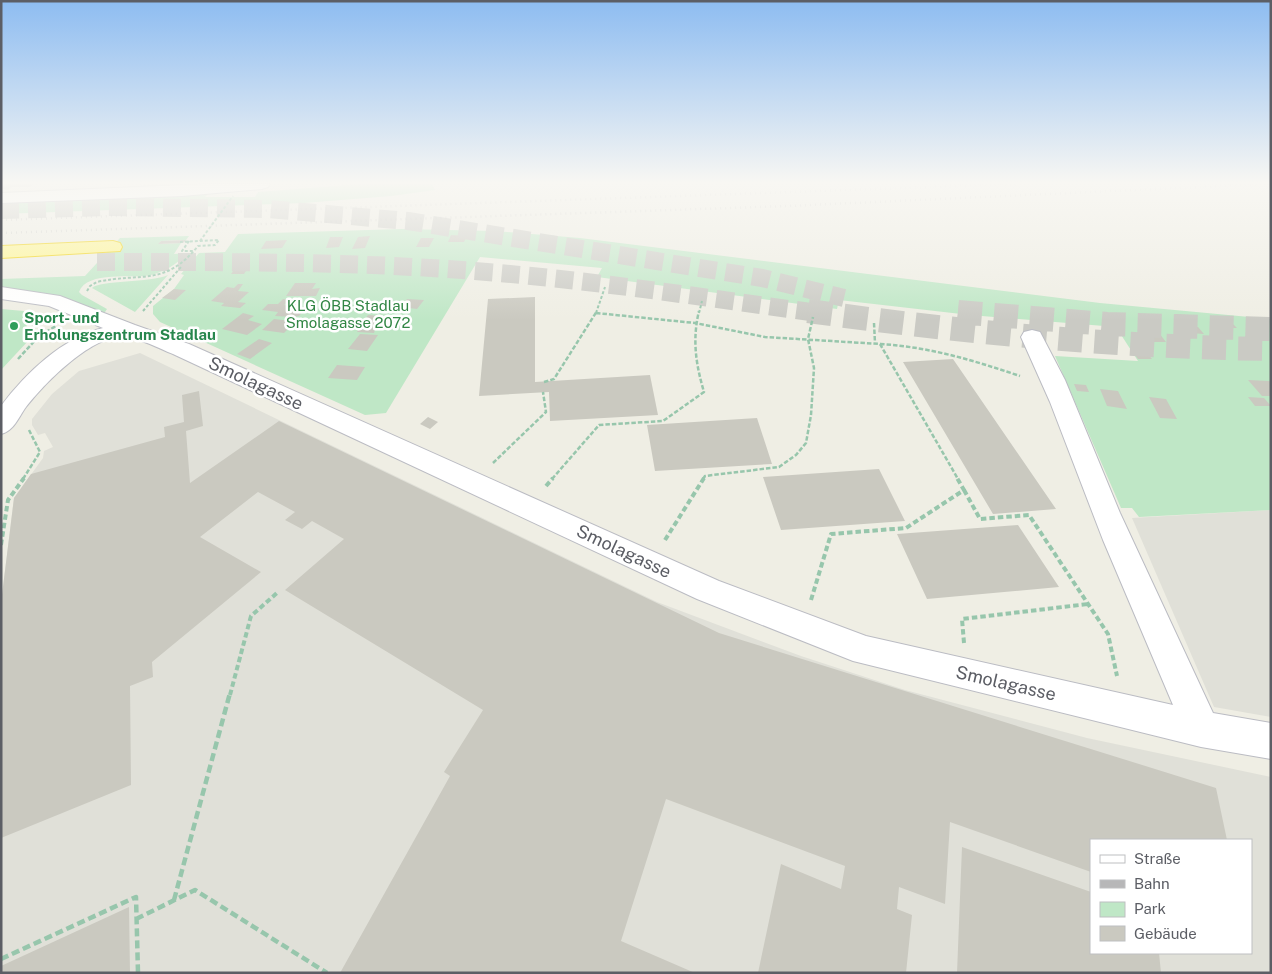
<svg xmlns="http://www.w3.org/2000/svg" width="1272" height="974" font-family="'Public Sans',sans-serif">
<rect width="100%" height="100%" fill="#efeee4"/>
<path fill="#e0e0d8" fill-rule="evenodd" d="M140,353L657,602L801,656L905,690L1087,738L1271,777V973H1V603L14,498L43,458L44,451L53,447L45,433L38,435L32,425V419L52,394L79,371ZM1091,840H1251V953H1091Z
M1271,510V717L1214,707L1132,518Z"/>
<path fill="#bfe7c6" d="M361,184H432L435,190L391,196L304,203L1,214V202L208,194L205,197H255L258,192Z
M401,229L495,231L580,238L1100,303L1271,319V510L1139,517L1132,508H1121L1055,356L1138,361L1116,327L970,315L839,300L837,309L597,277L602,268L480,257L386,413L365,415L160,322L153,314V306L174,289L184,275L181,274L199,253L225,252L238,234Z
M189,236L186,240L161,241L159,244L181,243L174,254L187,253C177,264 166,271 151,275C134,279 87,270 79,292L82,295L107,309L105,312L99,315L1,289V279L85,276L120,238Z
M168,275L135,312L92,288C100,280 150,283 168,275Z
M1,309L24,311L29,340L1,370Z"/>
<path fill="#cac9c0" d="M1,184H34L30,187H11L8,190L1,189Z
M451,235L467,236L464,242H448Z
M370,236L365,248L352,249L358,237Z
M330,237H343L339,247L326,248Z
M421,238H434L429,247H416Z
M186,240L183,243L158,244L161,241Z
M287,240L282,248L261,249L266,241Z
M249,266L244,274H231L236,267Z
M295,283H316L312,289L320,288L316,296H286Z
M238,284H243L238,291L249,292L238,302L246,303L240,308L221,306L224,303L211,301L227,287L234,288Z
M174,289L186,290L175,300L162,298Z
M535,297V382L650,375L658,415L550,421L549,392L479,396L488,299Z
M283,299L290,300L284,305L306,308L299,316L292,317L275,316L278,312L262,310L268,304H278Z
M407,299L424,300L417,309L401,307Z
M243,313L254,316L248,320L262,324L247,335L222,329Z
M1174,314L1188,315L1197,326L1182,325Z
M368,315L393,317L385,330H375L374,333L357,332Z
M1216,318L1228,319L1237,328H1225Z
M274,319L291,321L288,325H292L284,333L262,330Z
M1184,326L1198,327L1204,334L1190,333Z
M1140,332L1159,333L1166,342H1147Z
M360,334L378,335L367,351L348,349Z
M259,339L272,343L250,359L237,354Z
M1133,352L1147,353L1152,359H1138Z
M953,359L1056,509L993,514L903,362Z
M337,365L365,367L357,380L328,378Z
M1248,380L1269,381L1271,383V396H1262Z
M1074,384L1086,385L1089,392L1077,391Z
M1100,389L1118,391L1127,409L1107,406Z
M199,391L203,426L186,431L190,483L279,421L719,633L1216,788L1227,840H1091V872L950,822L945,904L899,887L897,909L912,915L906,973H758L781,864L841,889L845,866L666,799L621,941L695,973H340L450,776L444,772L483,710L285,590L344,539L312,521L302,529L285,520L295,512L258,492L200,537L261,572L152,662L153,677L130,686L131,785L1,838V603L14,498L31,474L165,437L164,427L184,422L182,395Z
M1149,397L1166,399L1177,419L1160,418Z
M1248,397L1264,398L1271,406H1255Z
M428,417L438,422L430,429L420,424Z
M757,418L772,464L655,471L647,425Z
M879,469L905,521L781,530L763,477Z
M1018,525L1059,587L927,599L897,534Z
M962,847L1091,892V953H1159L1161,973H957Z
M129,907L130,973H1V966Z"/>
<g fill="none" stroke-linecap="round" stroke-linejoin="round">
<path stroke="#cacac4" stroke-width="18" stroke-dasharray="18 9" stroke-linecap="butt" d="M1,210L108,207L269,209L408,221L762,278L844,298
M97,262C227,262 357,261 487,272C598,281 707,298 818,313
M958,312L966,313"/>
<path stroke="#cacac4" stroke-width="24" stroke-dasharray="24 12" stroke-linecap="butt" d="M808,311C963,332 1115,347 1271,349
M958,312L1107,324L1271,329"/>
<g stroke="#bbbcc3" stroke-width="2">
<path id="minor" d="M205,184H270L268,187L262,189L182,196L1,203V193Z
M1,287L60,296L135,325L189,344L719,581L866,636L1173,705L1103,540L1050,402L1021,337L1024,332L1032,330L1040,332L1065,380L1120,513L1213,713L1271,723V759L1201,747L853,661L697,599L173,354C158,348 142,339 126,337C94,332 44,384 26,407C18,418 14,431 1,434V406C26,373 62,338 103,328L49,306L1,299Z"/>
</g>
<g stroke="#f3d200" stroke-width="2">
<path id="highway" d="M113,241L120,243L122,247L120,251L1,258V246Z"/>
</g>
<path stroke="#97c6ac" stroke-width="2" stroke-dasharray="3 2" stroke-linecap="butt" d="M189,241L182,251H193
M87,291L90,286L97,282C141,272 165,287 198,246L215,245L219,240L180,242
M143,311L181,267
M596,313L605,287
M699,313L702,301"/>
<path stroke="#97c6ac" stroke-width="2.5" stroke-dasharray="4.5 2" stroke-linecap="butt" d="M596,313L695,323L765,337L880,344L958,479
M874,323L875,343
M880,344C930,347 972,360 1020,376
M18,359L39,336L56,326
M544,382L554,379L597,311
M493,463L546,412L543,392
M23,479L40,452L29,430
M552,479L599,425L663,421L704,392C696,365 692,340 699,311
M703,479L705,476L779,467L796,455L806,443L811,415L814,368L808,339L813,317"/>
<path stroke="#97c6ac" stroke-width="4" stroke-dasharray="5.5 3" stroke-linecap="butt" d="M546,486L553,478
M964,490L980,519L1029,515L1108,634L1117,676
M665,540L704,478
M1,545L8,500L24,478
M811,600L831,534L906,528L964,490L957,478
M964,643L962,619L1088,604
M230,695L251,616L278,592"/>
<path stroke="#97c6ac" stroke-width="4.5" stroke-dasharray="8 4" stroke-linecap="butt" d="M174,900L230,693
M136,919L195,890L327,973
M1,959L136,897L138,973"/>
<use href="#minor" fill="#fff" fill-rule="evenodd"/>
<use href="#highway" fill="#fff68b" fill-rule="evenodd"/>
<path stroke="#b7b7b8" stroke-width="2.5" stroke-dasharray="0.5 4.5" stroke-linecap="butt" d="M1,220L1017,184
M1,233L788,206L1264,184"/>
<path stroke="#97c6ac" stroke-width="2" stroke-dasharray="3 2" stroke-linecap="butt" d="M200,241L233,196"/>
</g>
<linearGradient id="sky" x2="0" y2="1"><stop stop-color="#8dbcf1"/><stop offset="0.57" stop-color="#f8f7f3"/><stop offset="1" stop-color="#f8f7f3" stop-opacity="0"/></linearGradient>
<rect width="1272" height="320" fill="url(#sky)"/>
<circle fill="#2e9e5b" stroke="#fff" stroke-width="2" cx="14" cy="326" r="5"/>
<g text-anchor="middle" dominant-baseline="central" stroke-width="5" stroke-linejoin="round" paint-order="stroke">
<g font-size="15" fill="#318644" stroke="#fff">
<text x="348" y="305">KLG ÖBB Stadlau<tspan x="348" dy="17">Smolagasse 2072</tspan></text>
</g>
<g font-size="15" font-weight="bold" fill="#27864d" stroke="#fff" text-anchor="start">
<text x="24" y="317">Sport- und<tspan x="24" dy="17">Erholungszentrum Stadlau</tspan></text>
</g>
<g font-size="18" fill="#5c5e65" stroke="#fff">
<text transform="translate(256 383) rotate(25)">Smolagasse</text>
<text transform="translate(624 551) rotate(25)">Smolagasse</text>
<text transform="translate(1006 683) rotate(13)">Smolagasse</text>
</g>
</g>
<rect width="1272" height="974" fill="none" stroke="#5c5e65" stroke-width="5"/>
<rect x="1090" y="839" width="162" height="115" fill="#ffffff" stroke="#bebfc1"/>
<rect x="1100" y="855" width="25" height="8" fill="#ffffff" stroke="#bebfc1"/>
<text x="1134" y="864" font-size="15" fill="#5c5e65">Straße</text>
<rect x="1100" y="880" width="25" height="8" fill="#b7b7b8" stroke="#bebfc1"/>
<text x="1134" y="889" font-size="15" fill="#5c5e65">Bahn</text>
<rect x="1100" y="902" width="25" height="15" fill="#bfe7c6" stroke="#bebfc1"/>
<text x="1134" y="914" font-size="15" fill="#5c5e65">Park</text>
<rect x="1100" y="926" width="25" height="15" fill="#cac9c0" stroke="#bebfc1"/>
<text x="1134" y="939" font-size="15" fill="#5c5e65">Gebäude</text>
</svg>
